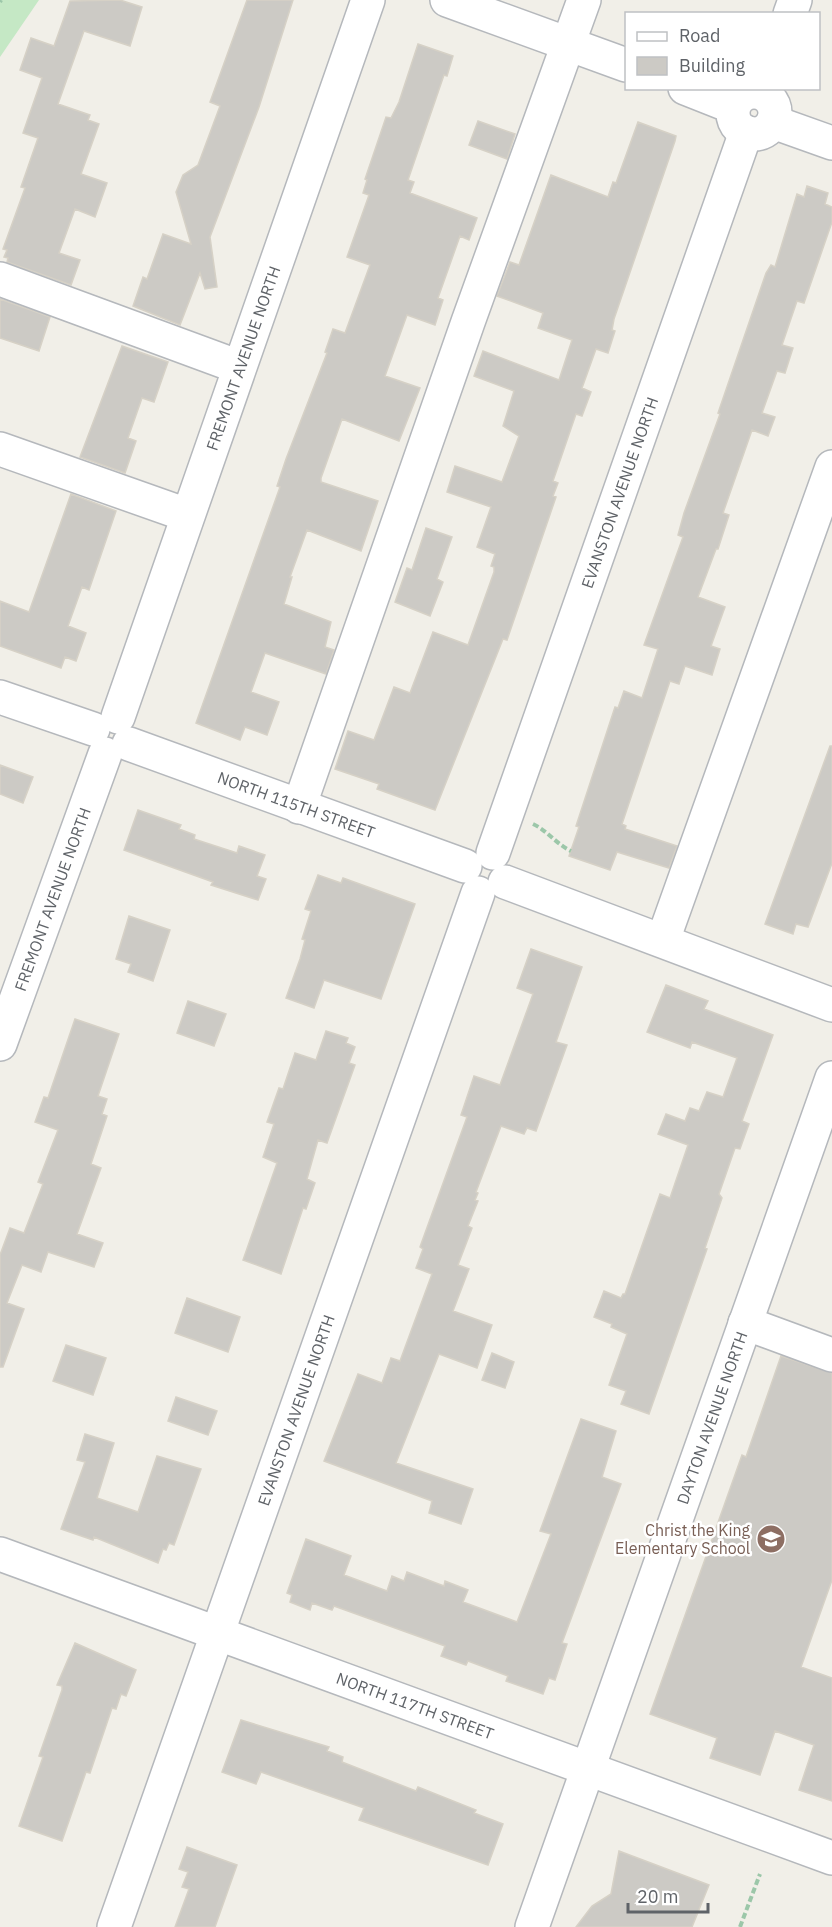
<svg xmlns="http://www.w3.org/2000/svg" width="832" height="1927" font-family="'IBM Plex Sans',sans-serif">
<rect width="100%" height="100%" fill="#f1efe8"/>
<path fill="#c5e8c5" d="M0,0H39L0,57Z"/>
<path fill="#cccac5" stroke="#d6d1c6" stroke-width="1.5" d="M120,0L142,7L130,46L84,31L58,104L90,115L88,120L99,124L81,174L107,183L95,217L75,209L59,253L80,260L71,285L7,262L8,258L4,257L7,250L3,249L25,188L21,187L38,138L23,133L42,78L20,70L31,38L54,46L70,1Z
M247,0H293L259,107L210,237L217,287L205,289L200,273L180,325L133,306L143,277L147,279L163,234L191,244L176,192L183,175L198,165L220,106L210,102Z
M418,44L453,56L447,76L444,75L408,180L414,182L410,193L477,218L469,240L460,236L438,298L443,300L435,325L407,315L385,376L420,388L399,441L342,419L321,478V482L378,501L361,551L307,530L290,577H292L284,604L331,622L325,647L334,650L326,674L265,653L251,692L279,702L267,735L245,727L240,740L196,723L280,487L277,486L286,459L327,353L325,352L333,329L345,333L370,265L347,257L369,195L363,193L367,180L365,179L386,117L391,118L399,102Z
M478,121L515,134L507,159L469,145Z
M638,122L676,136L675,141L614,319L612,330L615,331L608,353L596,349L582,388L591,392L582,416L576,414L553,481L558,483L553,496L556,497L507,640L503,639L435,810L377,789L379,784L335,769L348,731L374,740L394,687L410,693L433,632L468,645L494,572V567L491,566L495,554L477,547L491,507L447,492L455,466L502,482L519,436L503,426L514,391L474,376L483,351L559,380L572,340L538,328L543,313L497,296L510,262L519,265L551,175L608,197L613,182L616,183Z
M807,186L828,193L825,204L832,207V222L804,303L797,301L782,345L793,348L785,373L777,371L762,413L775,417L768,436L752,430L723,513L729,515L718,549H716L698,597L725,607L711,646L720,649L712,675L685,666L679,684L670,681L622,824L626,826L625,829L677,846L669,868L617,852L610,870L569,856L579,827L576,826L615,707L618,708L624,691L642,698L658,649L644,645L683,537L678,535L684,513L720,414L718,413L766,273L771,265L775,267L797,194L804,197Z
M0,299L50,317L39,351L0,338Z
M122,346L168,362L154,402L142,398L128,438L136,441L125,473L80,457Z
M71,494L116,511L89,590L82,587L68,626L86,633L76,661L65,657L61,668L0,646V601L29,612Z
M426,528L452,537L437,579L443,582L430,616L395,602L407,568L412,570Z
M830,746H832V863L808,927L796,924L793,934L765,924Z
M0,765L33,777L23,803L0,794Z
M138,810L181,825L179,829L195,835L194,839L237,853L239,846L265,855L257,876L266,879L258,900L211,885L213,882L124,850Z
M318,875L341,883L343,878L415,904L381,999L324,980L314,1008L286,998L300,959L305,940L302,939L311,911L305,909Z
M129,916L170,930L153,981L128,972L131,964L116,959Z
M531,949L582,967L556,1042L567,1045L536,1131L527,1128L524,1134L501,1126L476,1192L478,1193L475,1200L478,1201L468,1226L472,1228L458,1265L469,1269L453,1311L492,1325L477,1368L439,1354L396,1463L473,1489L461,1524L429,1513L432,1501L324,1461L358,1374L382,1383L391,1358L400,1361L432,1274L416,1268L423,1249L420,1247L467,1117L461,1115L474,1076L500,1085L533,994L517,988Z
M666,985L708,1001L704,1009L773,1035L742,1121L749,1124L740,1149L735,1148L719,1194L722,1198L705,1248L707,1249L649,1414L621,1404L626,1391L609,1385L627,1334L611,1327L612,1324L594,1317L604,1291L621,1298L623,1294H625L660,1194L670,1198L688,1145L658,1134L666,1114L685,1121L690,1108L699,1111L707,1092L723,1097L737,1058L692,1042L690,1048L647,1032Z
M188,1001L226,1014L214,1046L177,1033Z
M75,1019L119,1034L98,1096L107,1099L102,1114L107,1116L91,1164L101,1168L77,1234L103,1243L94,1267L48,1252L41,1272L22,1265L7,1303L24,1309L3,1367H0V1255L10,1228L24,1233L43,1184L38,1182L58,1130L35,1122L44,1097L48,1098Z
M326,1031L348,1038L346,1043L355,1047L349,1063L355,1065L327,1143L318,1140L307,1179L315,1183L306,1209L303,1208L281,1274L243,1260L277,1163L263,1157L274,1124L267,1122L279,1088L283,1089L295,1053L316,1060Z
M187,1298L240,1317L228,1352L175,1333Z
M66,1345L106,1358L93,1395L53,1381Z
M492,1353L514,1362L505,1388L482,1380Z
M781,1356L832,1373V1580L801,1667L832,1678V1801L799,1790L814,1745L775,1731L760,1775L710,1758L717,1738L650,1714L742,1455L746,1457Z
M176,1397L217,1411L208,1435L168,1421Z
M581,1419L616,1431L602,1477L621,1484L562,1643L567,1644L555,1680L549,1678L543,1694L506,1681L508,1676L468,1661L466,1665L441,1656L445,1646L334,1606L332,1610L312,1603L310,1610L290,1602L292,1595L287,1593L306,1539L351,1556L344,1575L387,1591L392,1576L404,1581L407,1572L444,1586L445,1581L468,1590L463,1602L517,1622L551,1534L540,1531Z
M85,1434L114,1443L97,1498L138,1512L157,1456L201,1469L174,1545L169,1543L166,1550L163,1549L158,1563L94,1537L93,1540L61,1529L85,1462L77,1460Z
M75,1643L136,1670L126,1696L121,1694L116,1709L112,1708L90,1773L86,1772L62,1841L19,1826L43,1757L39,1756L62,1690V1686L57,1685Z
M241,1720L329,1747L327,1751L343,1757L342,1762L416,1791L418,1787L476,1810L474,1813L503,1824L488,1865L359,1820L364,1808L261,1772L256,1784L222,1772Z
M187,1847L237,1865L215,1927H175L189,1889L182,1887L188,1872L179,1869Z
M619,1851L709,1885L692,1927H576L592,1906L611,1894Z"/>
<g fill="none" stroke-linecap="round" stroke-linejoin="round">
<g stroke="#b5b8bc" stroke-width="36">
<g id="minor">
<path d="M447,0L626,65"/>
<path d="M790,14L795,0"/>
<path d="M685,88L733,107"/>
<circle cx="754" cy="113" r="21"/>
<path d="M773,122L832,143"/>
<path d="M0,279L239,367"/>
<path d="M0,449L187,515"/>
<path d="M0,697L93,729"/>
<path id="s1" d="M118,717L368,0"/>
<path id="s2" d="M129,744L465,866"/>
<path d="M299,807L468,322L584,0"/>
<path id="s3" d="M493,853L746,132"/>
<path d="M505,882L832,1005"/>
<path d="M663,940L832,467"/>
<path id="s4" d="M0,1044L105,754"/>
<path d="M745,1323L832,1355"/>
<path id="s5" d="M0,1554L832,1858"/>
<path id="s6" d="M114,1927L478,893"/>
<path id="s7" d="M532,1927L832,1078"/>
</g>
</g>
<path stroke="#9cc7a9" stroke-width="4" stroke-dasharray="6 3" stroke-linecap="butt" d="M0,2L1,0
M533,824C548,831 556,844 571,851
M740,1927L760,1874"/>
<use href="#minor" stroke="#fff" stroke-width="33"/>
</g>
<defs>
<g id="school-disc" transform="scale(1.5)"><circle r="9.5" fill="#8d6e63" stroke="#fff"/><path d="M0-5L7-2L0 1L-7-2ZM-4 1L0 2.5L4 1V4Q0 6-4 4Z" fill="#fff"/></g>
</defs>
<g fill-rule="evenodd">
<use href="#school-disc" x="771" y="1539"/>
</g>
<g text-anchor="middle" dominant-baseline="central" stroke-width="5" stroke-linejoin="round" paint-order="stroke">
<g font-size="16" fill="#5f6368" stroke="#fff">
<text stroke="none"><textPath href="#s1" startOffset="380">FREMONT AVENUE NORTH</textPath></text>
<text stroke="none"><textPath href="#s3" startOffset="382">EVANSTON AVENUE NORTH</textPath></text>
<text stroke="none"><textPath href="#s2" startOffset="178">NORTH 115TH STREET</textPath></text>
<text stroke="none"><textPath href="#s4" startOffset="154">FREMONT AVENUE NORTH</textPath></text>
<text stroke="none"><textPath href="#s6" startOffset="548">EVANSTON AVENUE NORTH</textPath></text>
<text stroke="none"><textPath href="#s7" startOffset="540">DAYTON AVENUE NORTH</textPath></text>
<text stroke="none"><textPath href="#s5" startOffset="442">NORTH 117TH STREET</textPath></text>
</g>
<g font-size="16" fill="#785e54" stroke="#fff" text-anchor="end">
<text x="750" y="1530">Christ the King<tspan x="750" dy="18">Elementary School</tspan></text>
</g>
</g>
<rect x="625" y="12" width="195" height="78" fill="#ffffff" stroke="#bfc1c3" stroke-width="1.5"/>
<rect x="637" y="32" width="30" height="9" fill="#ffffff" stroke="#bfc1c3" stroke-width="1.5"/>
<text x="679" y="42" font-size="18" fill="#5f6368">Road</text>
<rect x="637" y="57" width="30" height="18" fill="#cccac5" stroke="#bfc1c3" stroke-width="1.5"/>
<text x="679" y="72" font-size="18" fill="#5f6368">Building</text>
<path d="M628 1903v9h80v-9" fill="none" stroke="#5f6368" stroke-width="3"/>
<text x="637" y="1903" font-size="18" fill="#5f6368" stroke="#ffffff" stroke-width="4.5" paint-order="stroke">20 m</text>
</svg>
